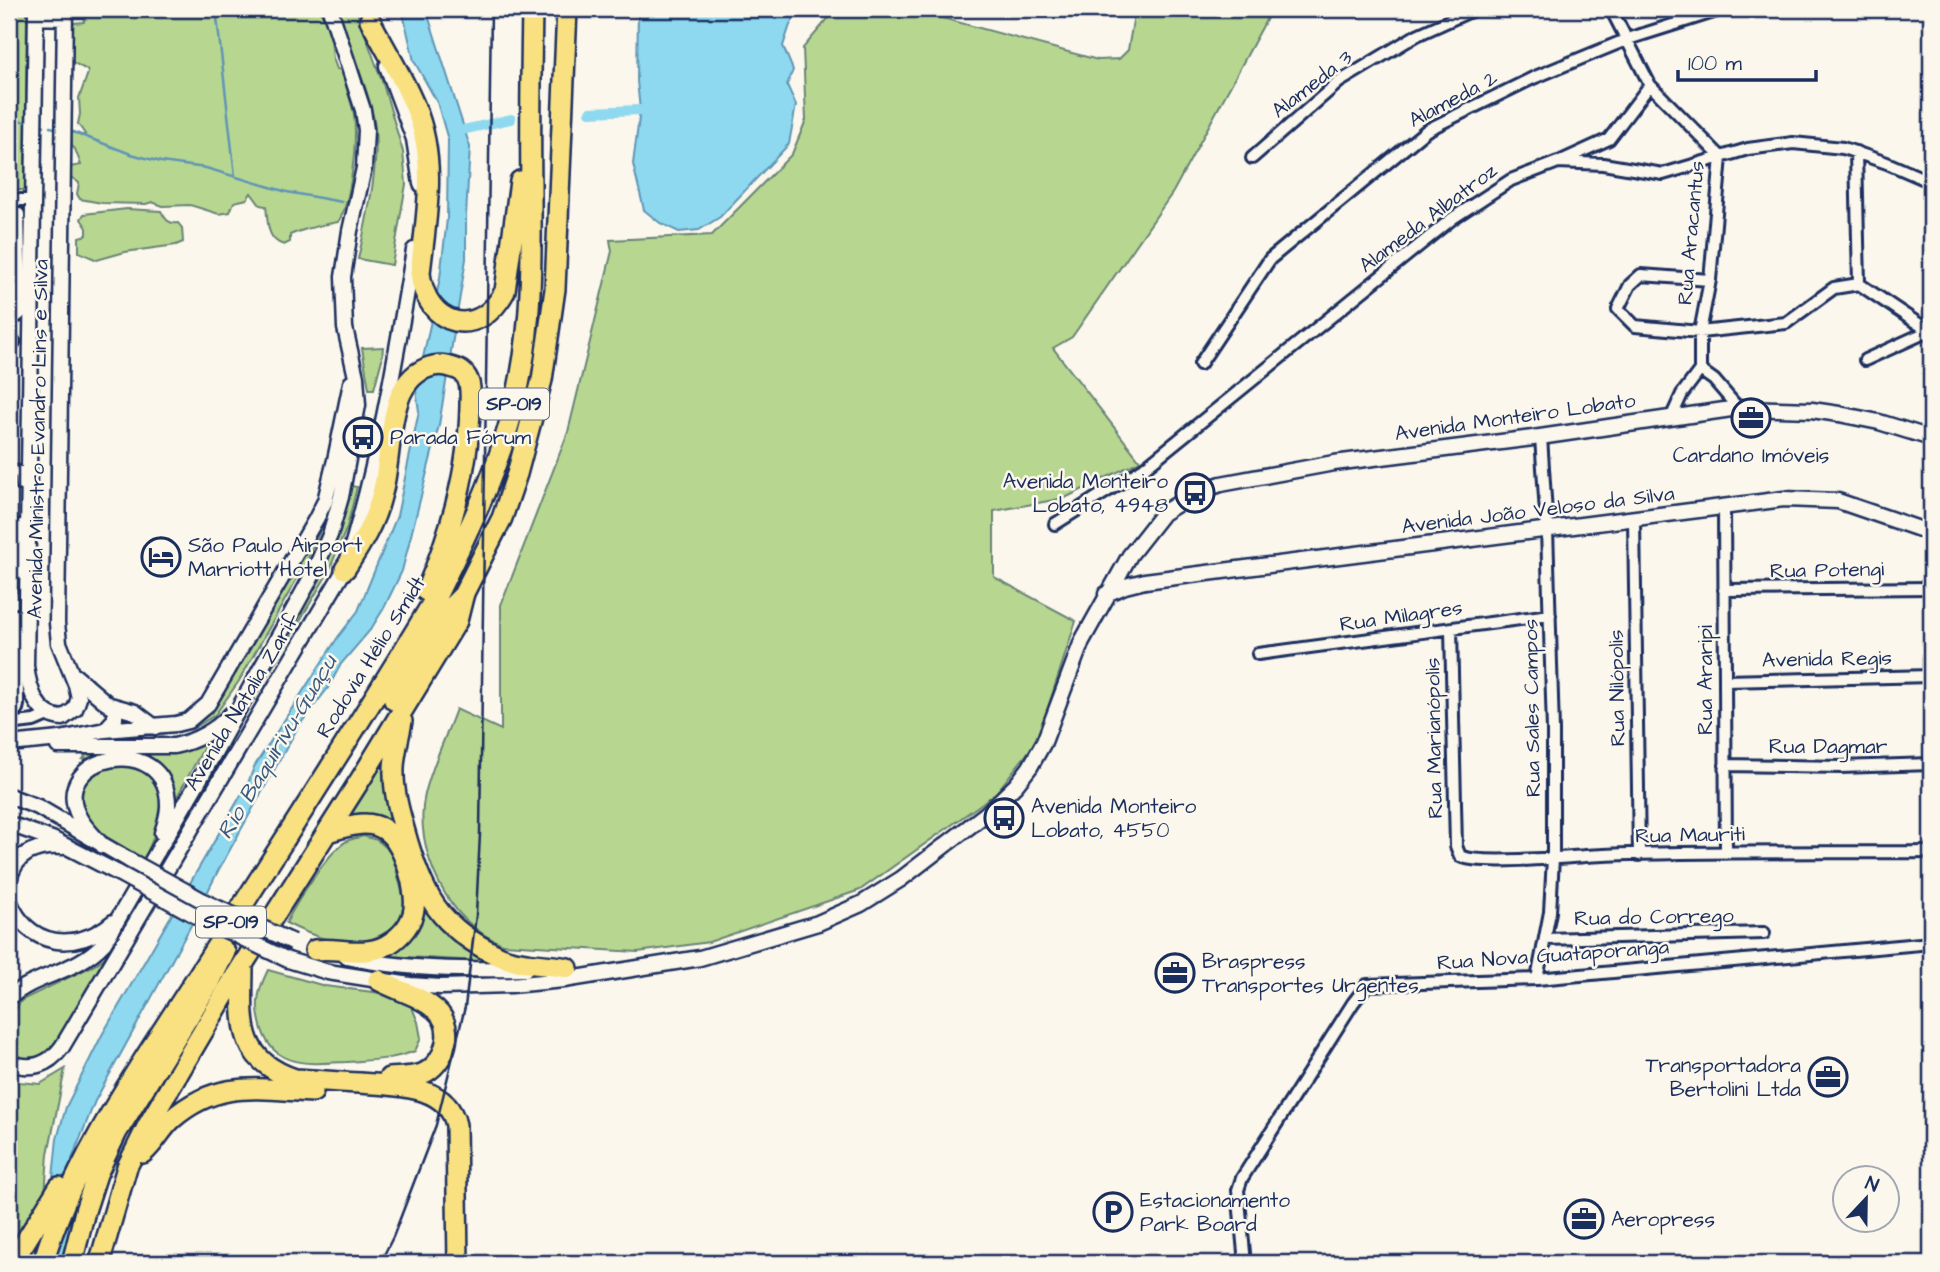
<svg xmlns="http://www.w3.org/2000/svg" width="1940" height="1272" font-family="'Architects Daughter',sans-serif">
<rect width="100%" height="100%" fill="#fbf7ec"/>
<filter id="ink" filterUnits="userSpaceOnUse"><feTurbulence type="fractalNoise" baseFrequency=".0143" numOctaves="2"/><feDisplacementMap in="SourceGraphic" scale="14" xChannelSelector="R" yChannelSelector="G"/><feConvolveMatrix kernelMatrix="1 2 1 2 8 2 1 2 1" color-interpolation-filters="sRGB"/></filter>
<g filter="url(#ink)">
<path fill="#b7d790" stroke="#698377" stroke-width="2" d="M9,9H27L25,190H9Z
M85,9H319L330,30L333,58L337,69L346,72C343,86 352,101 354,115C357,140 352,201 338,222C321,225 305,228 290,235V242L284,245C266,240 268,221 266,206L260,205L251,193L247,199L234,202L230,212L219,214L190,205L163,206L152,202L146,204L102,203L80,199L77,194L79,183L70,176V167L81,165L75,149L72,146L71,134L74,132L81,136L85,134L78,124L80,114L79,98L88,73L87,70L72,62L73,23L84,22Z
M339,9H356L383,84L403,152L406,184L392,265L358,259C367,219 383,151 372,111C364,76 346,43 339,9Z
M836,9H909L1098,60L1119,59L1128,50L1135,9H1272L1173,192L1072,337L1053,348L1140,461L1065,498L994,511V577L1076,621L1037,741L995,794L860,890L709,942L638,952L503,944C449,926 412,848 425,794C432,765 446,737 456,709L501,730V605L568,432L612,251L610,240L712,235L792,154L806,120L803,48Z
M127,209L161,211C166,220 168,224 178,223L182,228L183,242L176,245L125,252L97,260L79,252V237L87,235V228L81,219L84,214Z
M383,347L382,359L374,389H369L362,348Z
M338,473L327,515L307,561L239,681L215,715L194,728L178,732L88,737L190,722Z
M351,486L357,487L347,527L328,573L208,776L157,871L153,868L322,573L341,526Z
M208,740L172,806L163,775L108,755L83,759L88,752L140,754L177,751Z
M389,747L430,902L513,963L389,956C410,941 414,925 420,901L369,815L360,813L347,818Z
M119,763C127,765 139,766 146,771C179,791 154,835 143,862C125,851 85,829 80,807C79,800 81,791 82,784L103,766Z
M363,836L377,840L387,848L393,858L405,903L397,926C389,930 381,936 372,939C343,949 312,936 286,923C296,903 328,851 347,841C351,839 358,838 363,836Z
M110,953L68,1029L45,1057L20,1060L10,1051V1016L22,1000L95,965Z
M268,970L325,986L397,995L411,1005L418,1022L421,1038L415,1051C392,1060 371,1060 346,1062C308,1064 270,1069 260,1022C255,1002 259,988 268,970Z
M65,1069L48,1154L45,1195L9,1257V1081L40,1084Z"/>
<path fill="#8ed9ef" stroke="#6095b5" stroke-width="2" d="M402,9H426L470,147L466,215V259L439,425L402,571L384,608L371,629L341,664L328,688L298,727L217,873L189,929L95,1101L72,1159V1263H50L52,1187L57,1139L66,1107L102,1035L248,783L254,767L338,637L358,611L397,516L419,411L416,391L440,278L447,219L448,140L437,102L414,61Z
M638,9H800L790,25L783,46L793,70L787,85L796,105L789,144L720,217L699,230L679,232L660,223L644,210L633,164L640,110L637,81Z"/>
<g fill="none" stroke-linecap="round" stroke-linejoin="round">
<path stroke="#6095b5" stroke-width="2.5" d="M216,9L235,176
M9,119L28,122
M43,125L44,126
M50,127L55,128
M73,132L131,154L161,162L206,168L287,192L342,202"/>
<path stroke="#8ed9ef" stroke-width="10" d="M590,112L640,110
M454,132L511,119"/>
<g stroke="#1b2f5e" stroke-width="16">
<path id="street" d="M1611,9L1650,85L1721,157L1710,280L1700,332V370L1682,394L1672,416
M1856,152L1859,284L1929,331
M1252,158L1339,82L1417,35L1475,9
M1561,161L1609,139L1650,85
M9,200H34
M1710,280L1641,275L1630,285L1618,309L1635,326L1700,332L1786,323L1834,288L1859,284
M9,316H18L21,313L19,214
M9,342H14
M1865,360L1931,330
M1200,364L1270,259L1427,130L1533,78L1628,39L1723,9
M1700,370L1714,380L1738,408
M9,471L21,472L22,485
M1724,508L1726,853
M1634,520L1639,855
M1055,524L1144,468L1453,218L1511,180L1558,162L1603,164L1663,174L1748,149L1793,143L1843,148L1887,163L1931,182
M20,572L21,525
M9,589H10
M1724,590L1931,588
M1451,629L1456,846L1460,856C1481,866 1575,856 1604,855C1713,851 1822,853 1931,852
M1258,654L1550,615
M1725,681L1931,676
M9,711L17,709L18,705L17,615
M9,724L34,721L48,715
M1725,765L1841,767L1931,764
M1545,939L1764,933
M1537,979L1550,912L1553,858V731L1547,529L1541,437
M1245,1263L1238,1190L1242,1178L1353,1003L1367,985L1537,979L1931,943"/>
</g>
<g stroke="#1b2f5e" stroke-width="19">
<path id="secondary" d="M36,9L26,666C29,688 36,717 63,718L75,709L79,698L76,685L59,643L57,623L65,9
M36,17L64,18
M387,66L414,139L421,184
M1106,594L1125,586L1145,581L1784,499L1838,501L1931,533
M75,676L115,710V719L105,730
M110,705L135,712L155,727
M9,744L60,739L105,730L176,724L188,721L208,704L316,519L325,501L335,460L351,383
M58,746H174C197,741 215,731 231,714
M9,796L38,807L129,860
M9,824L52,839L118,873
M103,846C95,837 84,827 79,817C47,754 169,730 168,806C168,815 165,824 162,833
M9,881C15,853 36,845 63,847
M9,900C28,948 76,953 113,922
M347,957C406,970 465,970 526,969
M288,960L328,972L410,985L441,987L511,985L564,980L700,958L818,923L861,904L901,879L987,813L1016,785L1030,767L1044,742L1082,641L1130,555L1163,513L1195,493L1221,484L1334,463L1533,438L1738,408L1812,410L1839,414L1879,422L1931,438
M9,998C37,973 75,974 104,943L202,775L312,576L330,535L341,497L358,405L356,377L345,328L343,277L350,231L364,168L366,130L363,110L330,9
M9,1062C30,1071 48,1066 62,1047L345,569C378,466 396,357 414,250"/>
</g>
<g stroke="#1b2f5e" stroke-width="24">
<path id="highway" d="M370,20C385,49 403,77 415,107C438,161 426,218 420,273C426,327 479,341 505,291L520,181
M345,569C361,545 375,522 382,493C391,463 388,404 409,381C418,370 433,363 447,366C453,368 461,369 465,375C472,383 470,396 470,406C469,470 451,532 426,591
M394,700L444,614L464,594
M402,721C399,739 393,757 394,774C394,794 400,814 405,832C422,894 439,928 499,956C519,965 546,964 568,968
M315,950C339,947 362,957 385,946C397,940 409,928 413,914C419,893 404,842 385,830C367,818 346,827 327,832
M243,965C243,1017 234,1059 295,1079C316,1080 338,1082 360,1083C393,1086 447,1083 456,1125L458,1263
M378,980C398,991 419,995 436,1010C456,1028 446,1064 422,1074C412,1077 400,1077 389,1078
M143,1153C155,1143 161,1129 172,1119C218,1079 258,1089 313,1092
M101,1257L127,1167L148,1125L235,977L362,777L457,621L464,593L502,518L517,474L542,380L555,289L567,9
M12,1263L59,1187
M43,1263C72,1163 134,1075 190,988C272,858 357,729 436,597C471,526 507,453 521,374C533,311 531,248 531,184C530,125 531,67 532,9
M72,1263L85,1211L97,1174L117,1132L210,982L225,952"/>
</g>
<use href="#street" stroke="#fbf7ec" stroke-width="10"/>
<use href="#secondary" stroke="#fbf7ec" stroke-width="14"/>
<use href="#highway" stroke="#f9e181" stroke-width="19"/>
<path stroke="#1b2f5e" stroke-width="2.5" d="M380,1263L393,1237L436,1125L465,1007L476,915L480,834L491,9"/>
<g stroke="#1b2f5e" stroke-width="19" stroke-linecap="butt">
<path id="secondary-bridge" d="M129,860L209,904L293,942
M118,873L202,919L288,960"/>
</g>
<use href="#secondary-bridge" stroke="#fbf7ec" stroke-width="14"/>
</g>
</g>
<defs>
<g id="office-ring" transform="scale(2.0125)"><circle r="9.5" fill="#fbf7ec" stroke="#1b2f5e" stroke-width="1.5"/><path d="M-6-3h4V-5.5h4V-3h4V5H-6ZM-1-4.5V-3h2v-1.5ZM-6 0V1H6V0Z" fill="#1b2f5e"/></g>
<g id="bus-ring" transform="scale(2.0125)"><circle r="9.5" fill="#fbf7ec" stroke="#1b2f5e" stroke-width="1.5"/><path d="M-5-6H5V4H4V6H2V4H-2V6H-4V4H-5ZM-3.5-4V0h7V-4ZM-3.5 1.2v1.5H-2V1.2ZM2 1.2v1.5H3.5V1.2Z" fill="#1b2f5e"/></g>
<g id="hotel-ring" transform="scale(2.0125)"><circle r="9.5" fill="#fbf7ec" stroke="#1b2f5e" stroke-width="1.5"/><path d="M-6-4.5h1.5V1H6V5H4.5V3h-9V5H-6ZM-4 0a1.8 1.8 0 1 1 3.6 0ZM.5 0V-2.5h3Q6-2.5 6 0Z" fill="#1b2f5e"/></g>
<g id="parking-ring" transform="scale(2.0125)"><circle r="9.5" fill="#fbf7ec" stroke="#1b2f5e" stroke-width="1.5"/><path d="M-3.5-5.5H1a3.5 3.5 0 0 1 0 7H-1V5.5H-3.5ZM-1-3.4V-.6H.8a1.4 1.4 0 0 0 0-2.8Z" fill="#1b2f5e"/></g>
</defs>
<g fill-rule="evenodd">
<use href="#office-ring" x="1751" y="418"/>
<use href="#bus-ring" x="363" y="437"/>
<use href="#bus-ring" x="1195" y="493"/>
<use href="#hotel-ring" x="161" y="557"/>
<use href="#bus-ring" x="1004" y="818"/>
<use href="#office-ring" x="1175" y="973"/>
<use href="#office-ring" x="1828" y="1077"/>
<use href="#parking-ring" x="1113" y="1212"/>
<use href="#office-ring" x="1584" y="1219"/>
</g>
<g text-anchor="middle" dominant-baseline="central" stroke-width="5" stroke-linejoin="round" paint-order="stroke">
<g fill="#fbf7ec" stroke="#5e6b89" stroke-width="2">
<rect x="479" y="388.5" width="70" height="31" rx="5"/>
<rect x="196" y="906.5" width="70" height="31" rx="5"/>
</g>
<g font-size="19" font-weight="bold" fill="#1b2f5e">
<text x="514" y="404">SP-019</text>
<text x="231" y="922">SP-019</text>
</g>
<g font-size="21" fill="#1b2f5e" stroke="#fbf7ec">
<text transform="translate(1312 84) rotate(-38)">Alameda 3</text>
<text transform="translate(1453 99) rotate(-28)">Alameda 2</text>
<text transform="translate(1428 218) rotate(-37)">Alameda Albatroz</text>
<text transform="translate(1691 233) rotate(-85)">Rua Aracantus</text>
<text transform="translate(1515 417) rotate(-8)">Avenida Monteiro Lobato</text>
<text transform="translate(38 439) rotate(-89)">Avenida Ministro Evandro Lins e Silva</text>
<text transform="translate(1538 510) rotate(-7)">Avenida João Veloso da Silva</text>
<text transform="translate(1827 570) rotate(-1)">Rua Potengi</text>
<text transform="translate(1401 616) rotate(-8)">Rua Milagres</text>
<text transform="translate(371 657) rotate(-58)">Rodovia Hélio Smidt</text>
<text transform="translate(1827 659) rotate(-1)">Avenida Regis</text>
<text transform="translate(1705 680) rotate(-90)">Rua Araripi</text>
<text transform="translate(1617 688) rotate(-91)">Rua Nilópolis</text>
<text transform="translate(242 702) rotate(-59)">Avenida Natalia Zarif</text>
<text transform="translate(1532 708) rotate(-91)">Rua Sales Campos</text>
<text transform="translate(1434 738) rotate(-91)">Rua Marianópolis</text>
<text x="1828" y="746">Rua Dagmar</text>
<text transform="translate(1690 835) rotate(-1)">Rua Mauriti</text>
<text transform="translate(1654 917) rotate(-1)">Rua do Corrego</text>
<text transform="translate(1553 955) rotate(-4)">Rua Nova Guataporanga</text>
</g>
<g font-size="21" fill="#1b2f5e" stroke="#fbf7ec" text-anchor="start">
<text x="390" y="437">Parada Fórum</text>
<text x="1751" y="455" text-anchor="middle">Cardano Imóveis</text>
<text x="1168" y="481" text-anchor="end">Avenida Monteiro<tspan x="1168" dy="24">Lobato, 4948</tspan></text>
<text x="188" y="545">São Paulo Airport<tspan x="188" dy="24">Marriott Hotel</tspan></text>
<text x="1031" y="806">Avenida Monteiro<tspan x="1031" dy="24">Lobato, 4550</tspan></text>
<text x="1202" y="961">Braspress<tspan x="1202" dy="24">Transportes Urgentes</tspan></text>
<text x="1801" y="1065" text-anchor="end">Transportadora<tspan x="1801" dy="24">Bertolini Ltda</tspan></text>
<text x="1140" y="1200">Estacionamento<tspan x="1140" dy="24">Park Board</tspan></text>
<text x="1611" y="1219">Aeropress</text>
</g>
<g font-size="23" font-style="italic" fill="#385a82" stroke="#fbf7ec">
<text transform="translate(277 747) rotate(-59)">Rio Baquirivu-Guaçu</text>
</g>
</g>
<rect width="1940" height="1272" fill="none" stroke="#fbf7ec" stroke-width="35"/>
<rect x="18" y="18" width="1905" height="1237" fill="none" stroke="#1b2f5e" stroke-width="2.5" filter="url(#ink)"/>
<g transform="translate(1866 1199) rotate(22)"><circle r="33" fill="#fbf7ec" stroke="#a1a7b3" stroke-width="2"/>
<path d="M0-5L12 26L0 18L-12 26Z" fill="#1b2f5e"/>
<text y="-10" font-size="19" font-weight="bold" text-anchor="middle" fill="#1b2f5e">N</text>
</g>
<path d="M1678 70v10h138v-10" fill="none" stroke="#1b2f5e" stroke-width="3.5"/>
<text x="1688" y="70" font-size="21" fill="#1b2f5e" stroke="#fbf7ec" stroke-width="5" paint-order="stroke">100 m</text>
</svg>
